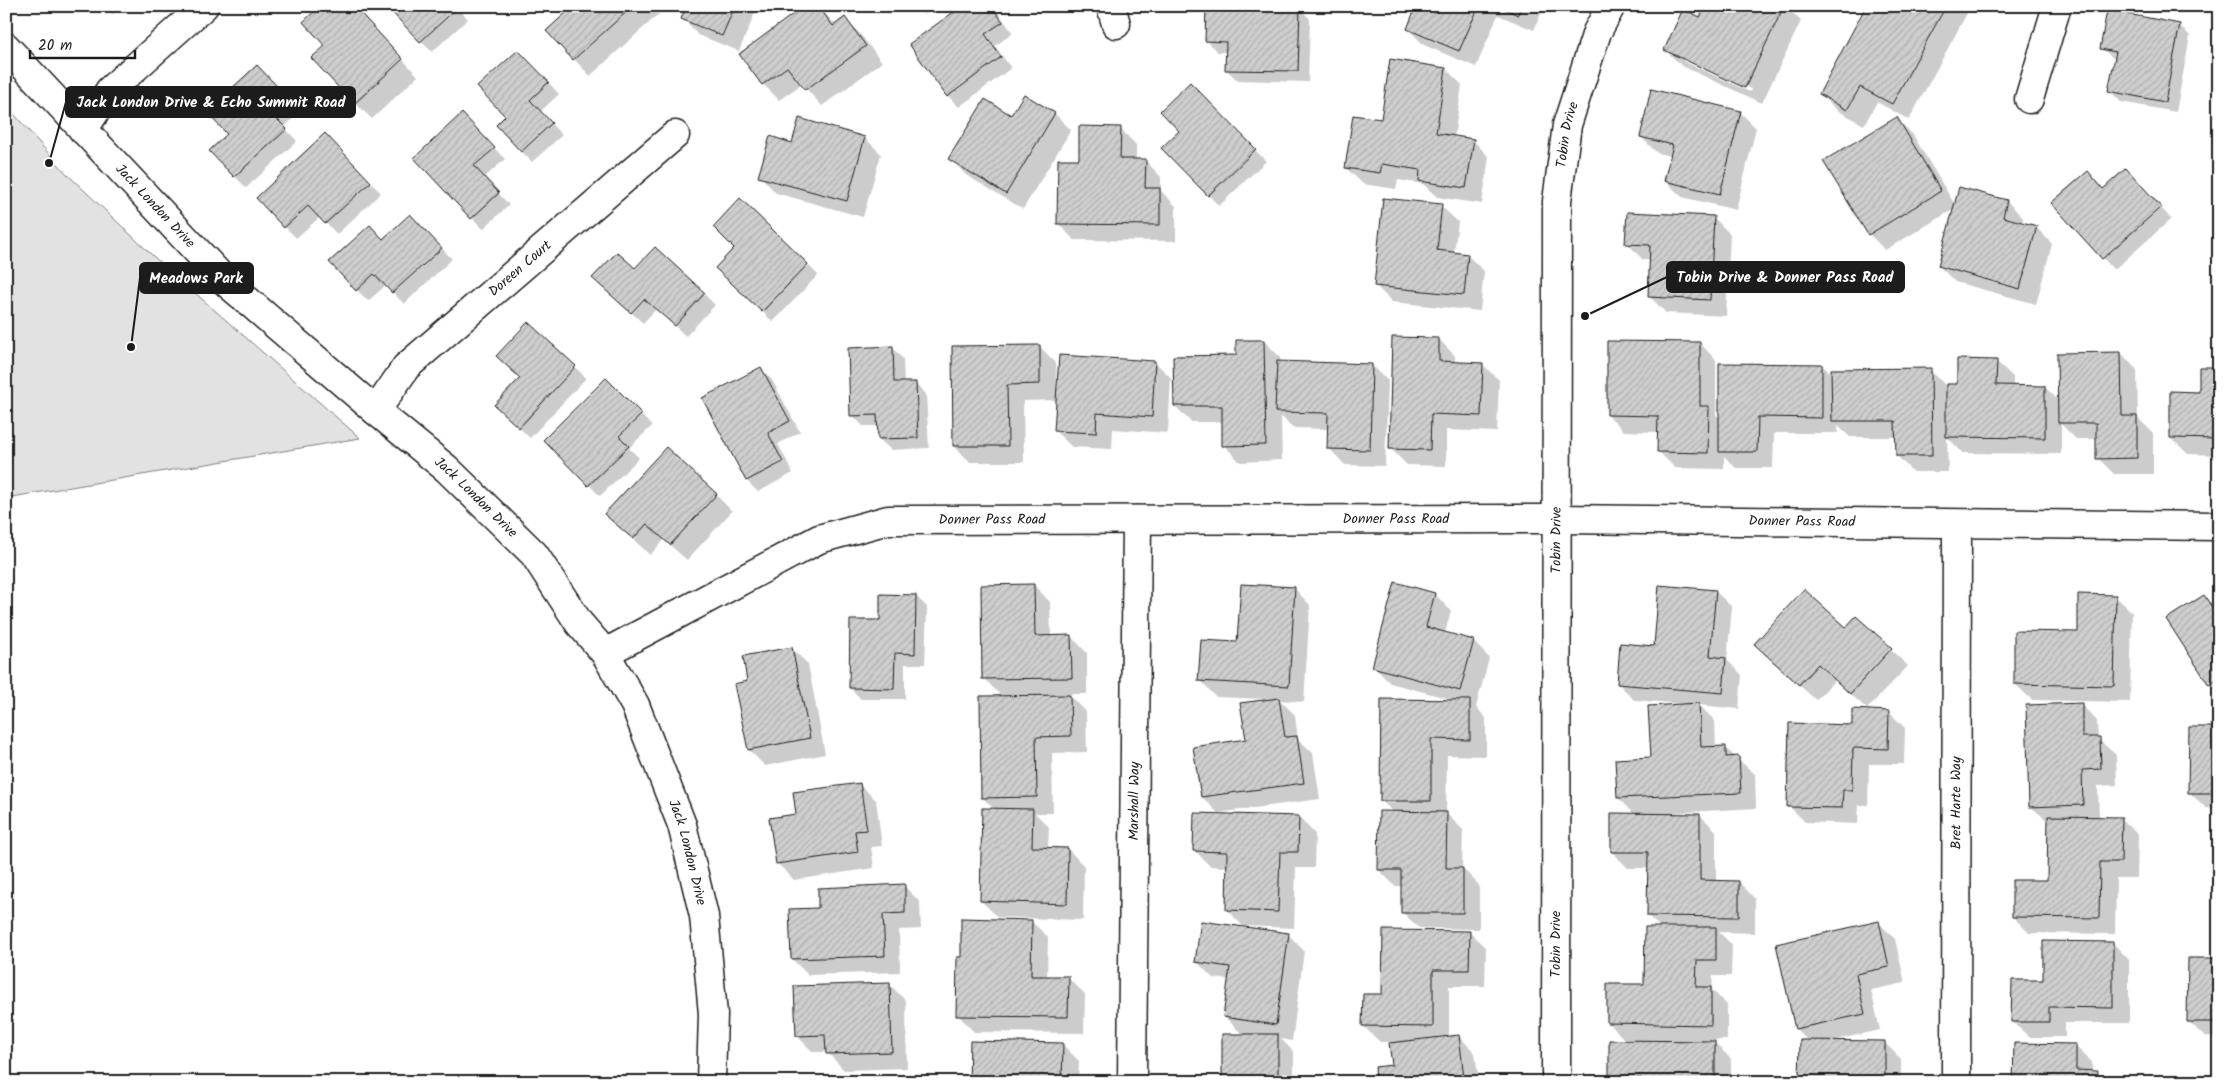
<svg xmlns="http://www.w3.org/2000/svg" width="2225" height="1088" font-family="Kalam,sans-serif">
<defs>
<pattern id="building-hatch" width="6" height="6" patternUnits="userSpaceOnUse" patternTransform="scale(1.25)"><rect width="6" height="6" fill="#cecece"/><path d="M-1 1l2-2M0 6l6-6M5 7l2-2" fill="none" stroke="#b0b0b0"/></pattern>
</defs>
<rect width="100%" height="100%" fill="#fff"/>
<filter id="ink" filterUnits="userSpaceOnUse"><feTurbulence type="fractalNoise" baseFrequency=".02" numOctaves="2"/><feDisplacementMap in="SourceGraphic" scale="10" xChannelSelector="R" yChannelSelector="G"/><feConvolveMatrix kernelMatrix="1 2 1 2 8 2 1 2 1" color-interpolation-filters="sRGB"/></filter>
<g filter="url(#ink)">
<path fill="#e2e2e2" stroke="#7f7f7f" d="M6,105L66,173L153,256L360,438L6,498Z"/>
<path fill="#0003" fill-rule="evenodd" d="M105,6H122L112,14Z
M353,6L418,76L372,119L355,103L327,46Z
M456,6L468,19L432,52L421,41Z
M570,6H656L661,12L590,76L548,31L572,9Z
M687,6H758L739,51L698,35L682,18Z
M806,6H819L836,26L845,19L861,35L882,62L822,106L802,84L779,100L763,84Z
M916,6H935L924,15Z
M964,6H993L1013,33L995,46L1011,68L959,107L948,96Z
M1418,6H1544L1534,30L1498,15L1476,67L1424,45L1408,29Z
M1706,6H1785L1801,21L1762,103L1682,66L1665,50L1700,19ZM1683,58L1751,89L1750,92L1683,61Z
M1868,6H1971L1909,120L1877,102L1864,125L1837,110L1820,94Z
M1299,8L1310,19L1308,82L1237,80L1226,69L1227,52H1218L1207,41Z
M2179,25L2190,36L2176,112L2121,102L2110,91L2116,60L2102,49Z
M529,62L559,94L540,112L562,135L532,162L521,151L507,117Z
M1446,69L1462,85L1454,138L1473,140L1489,157L1482,204L1437,197L1423,184L1398,180L1396,189L1363,184L1346,168L1382,121Z
M268,78L300,112L284,127L297,141L246,188L211,151L229,134Z
M1190,84L1266,161L1219,206L1163,148L1181,131Z
M1024,95L1055,114L1071,130L1023,209L966,175L950,158L1011,117Z
M1740,112L1756,128L1736,210L1682,197L1665,181L1671,156L1657,153L1641,137Z
M1897,119L1913,135L1955,205L1960,189L2007,201L2023,218L2022,223L2036,227L2052,244L2036,304L1955,282L1939,266L1954,209L1885,250L1869,234Z
M473,126L505,159L484,178L509,205L483,229L415,158Z
M1120,128L1136,145V160H1145L1161,177V191L1176,206V241L1074,240L1058,223L1080,160Z
M865,138L881,154L863,217L776,193L760,176L793,144Z
M336,146L381,193L337,234L320,217L296,238L258,199Z
M2137,181L2171,219L2114,270L2053,203L2098,184L2104,190Z
M1441,206L1458,222L1454,253L1467,255L1484,271L1480,311L1392,302L1375,285Z
M1713,217L1730,234L1726,316L1666,313L1649,296L1651,260H1643L1627,243Z
M421,226L452,259L404,304L386,285L368,301L357,290L383,240Z
M736,248L807,264L818,275L773,322L728,279Z
M635,270L704,294L715,305L686,336L656,309L643,323L605,289Z
M1439,339L1455,356V363L1482,364L1499,380L1497,432L1446,430V466L1407,465L1390,448Z
M1264,341L1280,357V362L1372,365L1388,381L1385,466L1345,465L1329,448V429L1293,428L1281,416L1282,460L1240,462L1224,445L1223,422H1191L1175,406L1238,356Z
M1700,343L1716,360V415L1720,419L1822,365L1833,376L1930,370L1947,387L1958,385L1996,361L2013,377V387H2045L2059,401L2121,353L2137,370L2138,418L2153,433V474H2114L2098,458L2097,439H2076L2061,424V454L1963,453L1947,437L1948,472H1913L1897,456V437H1850L1838,426V433H1774L1773,468H1736L1724,456V469L1675,468L1659,452V432L1624,431L1608,415Z
M1039,346L1056,363V388L1155,362L1171,378L1168,433L1113,429L1112,449L1072,447L1055,431L1057,400L1023,401L1024,462H970L954,446Z
M892,347L903,359L904,383H915L926,394L929,448L891,450L879,439V426H863L852,415Z
M575,367L586,378L530,438L507,416Z
M761,369L772,380L800,432L778,444L793,473L758,492L747,481L704,399Z
M2219,369V455L2188,454L2171,438Z
M606,380L652,426L629,448L639,458L600,496L545,440Z
M716,495L732,511L687,560L664,540L650,555L606,514Z
M1034,585L1050,602L1051,637L1071,636L1087,653V694H1068L1086,712L1087,752L1052,753L1053,813H1035L1049,827L1048,849H1068L1084,866L1083,920L998,917L981,901L994,809L983,798L1016,697V695H1000L984,678Z
M1294,588L1310,605L1304,702L1280,700L1295,715L1298,739L1313,753L1320,799L1218,813L1202,797L1247,740L1265,699L1216,697L1200,680Z
M1715,591L1732,607L1727,660L1742,675L1739,709L1699,705L1715,721L1716,748H1725L1755,774L1756,808L1671,813V815H1700L1716,831V882H1739L1755,899V933L1719,932L1732,945L1731,976H1713L1712,990L1727,1005V1040H1712L1731,1059V1082H1615L1610,1077L1632,1039H1624L1608,1022L1646,985L1661,928L1648,916L1649,868H1628L1612,852L1634,814L1618,798L1652,758L1683,704L1634,700L1618,683Z
M1435,594L1451,611L1445,633L1473,641L1489,658L1476,707L1486,718V756L1447,755L1446,813L1463,830L1462,868L1479,885V929L1419,928L1402,912V886H1395L1379,870L1393,812L1381,800L1454,700L1390,683L1373,666Z
M916,596L927,607L925,664H905V699H861L850,688L881,622Z
M2115,596L2132,612L2130,702L2032,700L2015,684L2079,633Z
M2203,596L2219,611V694L2210,685Z
M1856,617L1908,666L1867,709L1835,680L1816,700L1772,661L1846,628Z
M791,648L808,664L825,754L765,766L749,750V682Z
M2081,704L2097,721L2098,739L2116,755L2117,785L2098,786L2099,818H2121L2138,834L2137,878H2116L2115,934L2029,933L2013,917L2049,882V822L2030,806Z
M1889,712L1905,728L1904,764H1869L1868,805H1859L1858,824L1805,822L1789,806L1853,726Z
M2219,729V809L2206,808L2189,792Z
M859,784L876,800L882,846L871,847L874,868L794,880L777,863L797,815Z
M1299,817L1315,834L1314,868H1296L1294,928L1243,926L1227,910L1228,867L1210,866L1194,850Z
M904,886L920,902L921,929L899,930L900,972L808,975L792,959L820,909Z
M1031,921L1048,937L1047,978H1068L1085,994L1084,1033L974,1032L958,1015Z
M1879,923L1895,939L1905,983L1871,990L1880,1030L1831,1041L1885,1043L1901,1059V1082H1800L1809,1042L1796,1029Z
M1469,932L1486,948L1485,986H1449V1037L1459,1036L1475,1053L1479,1082H1378L1393,1066L1391,1042H1380L1363,1026L1383,995Z
M1288,934L1304,951L1292,1041L1281,1039L1294,1052V1082H1223L1243,1035L1225,1017L1230,980L1213,978L1196,961Z
M2113,943L2129,960V1023H2065V1037H2029L2012,1021L2044,981Z
M2219,959V1038L2205,1037L2188,1021Z
M889,984L906,1001L907,1068L844,1070L827,1052H813L797,1036Z
M1062,1044L1079,1061L1078,1082H970Z
M2075,1046L2092,1062V1072H2097L2107,1082H2014Z"/>
<path fill="url(#building-hatch)" stroke="#1c1c1c" d="M320,6H354L403,59L354,104L311,58L325,46L303,22Z
M386,6H457L458,7L420,42Z
M568,6H633L573,60L546,31L570,9Z
M686,6H735L722,36L681,19Z
M804,6H818L833,26L845,17L866,46L805,90L787,67L762,85L739,54Z
M962,6H991L1003,22L985,34L1001,57L947,97L909,44Z
M1206,6L1300,7L1298,71L1225,70L1226,42L1205,41Z
M1416,6H1479L1459,51L1407,29Z
M1498,6H1521L1518,15Z
M1705,6H1784L1745,88L1664,50L1683,9L1700,17Z
M1866,6H1946L1892,104L1860,87L1847,110L1819,94Z
M2107,10L2180,24L2165,102L2108,91L2116,52L2100,49Z
M518,50L549,82L530,100L552,123L521,152L496,125L505,116L477,87Z
M1390,59L1446,68L1436,133L1474,139L1466,188L1419,181L1420,170L1382,164L1380,173L1345,168L1353,115L1381,119Z
M257,65L290,100L273,115L287,129L234,177L209,151L227,134L206,112Z
M1190,82L1256,149L1208,196L1161,148L1179,131L1160,111Z
M1651,89L1741,111L1720,194L1664,181L1673,145L1640,137Z
M1024,94L1055,113L1006,194L948,159L985,99L1011,115Z
M462,113L495,148L474,166L499,193L471,219L414,158Z
M1897,117L1941,191L1868,235L1823,161Z
M799,118L865,137L847,201L758,177L770,136L792,143Z
M1079,126L1121,127L1120,159H1146L1145,188H1160V225L1057,224L1058,159H1079Z
M325,133L371,182L325,224L308,206L284,228L256,198Z
M2126,168L2161,207L2102,259L2051,203L2088,171L2103,189Z
M1959,187L2007,200L2003,217L2037,226L2020,289L1938,266Z
M740,198L808,264L762,312L715,268L734,248L713,227Z
M1383,198L1442,204L1437,250L1468,254L1464,295L1374,286Z
M1627,212L1714,216L1710,300L1648,297L1650,245L1625,244Z
M410,214L442,248L392,293L374,274L356,291L329,262L370,225L383,239Z
M655,247L705,293L675,326L644,299L631,313L592,278L617,252L635,268Z
M528,322L576,366L519,428L494,405L520,378L496,356Z
M1392,337L1439,338V361L1483,363L1481,416L1431,414L1430,450L1389,449Z
M1236,340H1264L1266,445L1222,446V406H1174L1173,356L1236,355Z
M1607,341L1700,342V406H1709L1708,453L1657,452L1658,416L1607,415Z
M1040,345V384L1007,385L1008,446H953L952,346Z
M893,346L894,382H916L918,438L878,439L877,415L850,416L848,348Z
M2121,352L2122,416H2137V458L2096,459V423H2058L2057,353Z
M1059,355L1155,361L1152,417L1097,413L1096,433L1054,431Z
M1957,359L1997,360L1996,385L2045,386V438L1946,437V384H1957Z
M1277,361L1372,364L1370,450L1327,449L1328,413L1275,412Z
M1719,363L1822,364V418L1758,417L1757,452H1719Z
M761,367L790,421L768,433L783,462L746,481L702,398Z
M2199,367H2219V439L2170,438V391L2199,392Z
M1931,368L1932,456H1896L1895,421H1832L1831,369Z
M606,378L642,414L619,436L629,446L588,486L543,440Z
M666,447L717,494L670,545L647,524L633,539L604,514Z
M1395,582L1435,593L1426,627L1474,640L1460,691L1372,667Z
M1034,584L1035,636L1071,635L1072,678L982,679L981,585Z
M1241,584L1295,587L1289,686L1198,681L1201,640L1237,642Z
M1659,585L1716,590L1710,656L1726,658L1723,693L1617,684L1620,643L1654,646Z
M1804,589L1846,627L1856,616L1892,648L1850,694L1818,664L1799,685L1754,644Z
M880,594L916,595L915,654L895,653L894,689L849,688L850,620H880Z
M2078,594L2116,595L2114,686L2014,684V631L2078,632Z
M2204,595L2219,618V679L2209,685L2166,619Z
M792,647L810,738L748,750L734,684L747,681L743,656Z
M1070,695L1071,736L1036,737L1037,797L981,798L980,696Z
M1279,698L1285,737L1297,736L1304,783L1201,797L1193,747L1246,739L1240,703Z
M1381,699L1470,700V740L1431,739V801H1380Z
M1699,703L1701,747L1726,746V757L1739,756L1741,793L1617,798L1615,759L1651,757L1648,706Z
M2082,703V737H2100L2101,769L2082,770L2083,805L2029,807L2026,705Z
M1852,709L1889,711L1888,749L1853,748L1852,790H1843L1842,808L1787,807L1789,723L1852,725Z
M2189,727H2219V793H2188Z
M860,783L867,830L855,831L858,852L776,864L769,818L796,814L793,792Z
M982,808L1033,809L1032,847L1068,848L1067,904L980,901Z
M1379,811L1447,812L1446,868H1463V913H1401V870H1378Z
M1194,813L1299,816L1298,852H1280L1278,912L1226,910L1227,852L1193,851Z
M1611,813L1700,814V880L1739,881V917L1647,916L1648,852H1611Z
M2048,816L2122,817L2121,862H2100L2099,918L2012,917V880H2047Z
M905,884V913L883,914L885,956L791,959L789,909L818,908V888Z
M961,918L1032,920L1031,976H1069L1068,1017L956,1016L957,957H961Z
M1201,921L1289,933L1276,1025L1223,1017L1230,967L1195,962Z
M1879,921L1889,967L1856,974L1865,1014L1795,1029L1776,944Z
M1645,927H1716V960H1697L1696,987H1711V1025L1607,1023V984H1644Z
M1383,930L1470,931L1469,970H1433V1027L1362,1026L1363,994H1382Z
M2043,941L2113,942V1008L2049,1007V1022H2011L2012,980H2043Z
M2188,958H2219V1022H2187Z
M890,983L892,1052L826,1054L825,1035L796,1036L794,986Z
M1222,1034H1278V1082H1222Z
M1459,1035L1464,1078L1438,1082H1376L1375,1067L1392,1065L1389,1043Z
M1609,1040L1715,1041V1082H1642V1078H1609Z
M1800,1040L1885,1041V1079L1799,1082Z
M970,1041L1063,1043L1062,1082H969Z
M2014,1043L2076,1044V1070L2098,1071L2097,1082H2013Z
M888,1080V1082L824,1081Z"/>
<g fill="none" stroke-linecap="round" stroke-linejoin="round">
<g stroke="#1c1c1c" stroke-width="31">
<g id="minor">
<path d="M1111,6L1116,24"/>
<path id="s1" d="M6,47L227,283L376,411L447,469L534,554L579,623L605,653L635,705L682,825L704,916L713,1014L711,1082"/>
<path d="M2029,99L2057,6"/>
<path d="M83,130L110,90L204,6"/>
<path id="s2" d="M376,411L406,367L675,135"/>
<path id="s3" d="M605,653L819,539L888,520L1557,519L2219,526"/>
<path id="s4" d="M1132,1082L1137,520"/>
<path id="s5" d="M1556,1082L1557,201L1567,125L1597,32L1611,6"/>
<path id="s6" d="M1956,1082L1957,524"/>
</g>
</g>
<use href="#minor" stroke="#fff" stroke-width="28"/>
</g>
</g>
<g text-anchor="middle" dominant-baseline="central" stroke-width="4.5" stroke-linejoin="round" paint-order="stroke">
<g font-size="14" fill="#1c1c1c" stroke="#fff">
<text stroke="none"><textPath href="#s5" startOffset="948">Tobin Drive</textPath></text>
<text stroke="none"><textPath href="#s1" startOffset="218">Jack London Drive</textPath></text>
<text stroke="none"><textPath href="#s2" startOffset="204">Doreen Court</textPath></text>
<text stroke="none"><textPath href="#s1" startOffset="652">Jack London Drive</textPath></text>
<text stroke="none"><textPath href="#s3" startOffset="822">Donner Pass Road</textPath></text>
<text stroke="none"><textPath href="#s3" startOffset="418">Donner Pass Road</textPath></text>
<text stroke="none"><textPath href="#s3" startOffset="1228">Donner Pass Road</textPath></text>
<text stroke="none"><textPath href="#s5" startOffset="542">Tobin Drive</textPath></text>
<text stroke="none"><textPath href="#s4" startOffset="281">Marshall Way</textPath></text>
<text stroke="none"><textPath href="#s6" startOffset="279">Bret Harte Way</textPath></text>
<text stroke="none"><textPath href="#s1" startOffset="1072">Jack London Drive</textPath></text>
<text stroke="none"><textPath href="#s5" startOffset="138">Tobin Drive</textPath></text>
</g>
</g>
<path fill="none" stroke="#1c1c1c" stroke-width="2" d="M49 163L66 102M1585 316L1667 277M131 347L140 278"/>
<g fill="#1c1c1c" stroke="#fff" stroke-width="2">
<circle cx="49" cy="163" r="5"/>
<circle cx="1585" cy="316" r="5"/>
<circle cx="131" cy="347" r="5"/>
</g>
<g fill="#1c1c1c" stroke="#1c1c1c" stroke-width="2">
<rect x="66" y="87" width="289" height="30" rx="5"/>
<rect x="1667" y="262" width="237" height="30" rx="5"/>
<rect x="140" y="263" width="113" height="30" rx="5"/>
</g>
<g font-size="15" text-anchor="middle" font-weight="bold" fill="#fff">
<text x="211" y="107">Jack London Drive &amp; Echo Summit Road</text>
<text x="1785" y="282">Tobin Drive &amp; Donner Pass Road</text>
<text x="196" y="283">Meadows Park</text>
</g>
<rect width="2225" height="1088" fill="none" stroke="#fff" stroke-width="25"/>
<rect x="12" y="12" width="2200" height="1063" fill="none" stroke="#1c1c1c" stroke-width="2" filter="url(#ink)"/>
<path d="M30 50v8h105v-8" fill="none" stroke="#1c1c1c" stroke-width="2.5"/>
<text x="38" y="50" font-size="15" fill="#1c1c1c" stroke="#ffffff" stroke-width="4" paint-order="stroke">20 m</text>
</svg>
